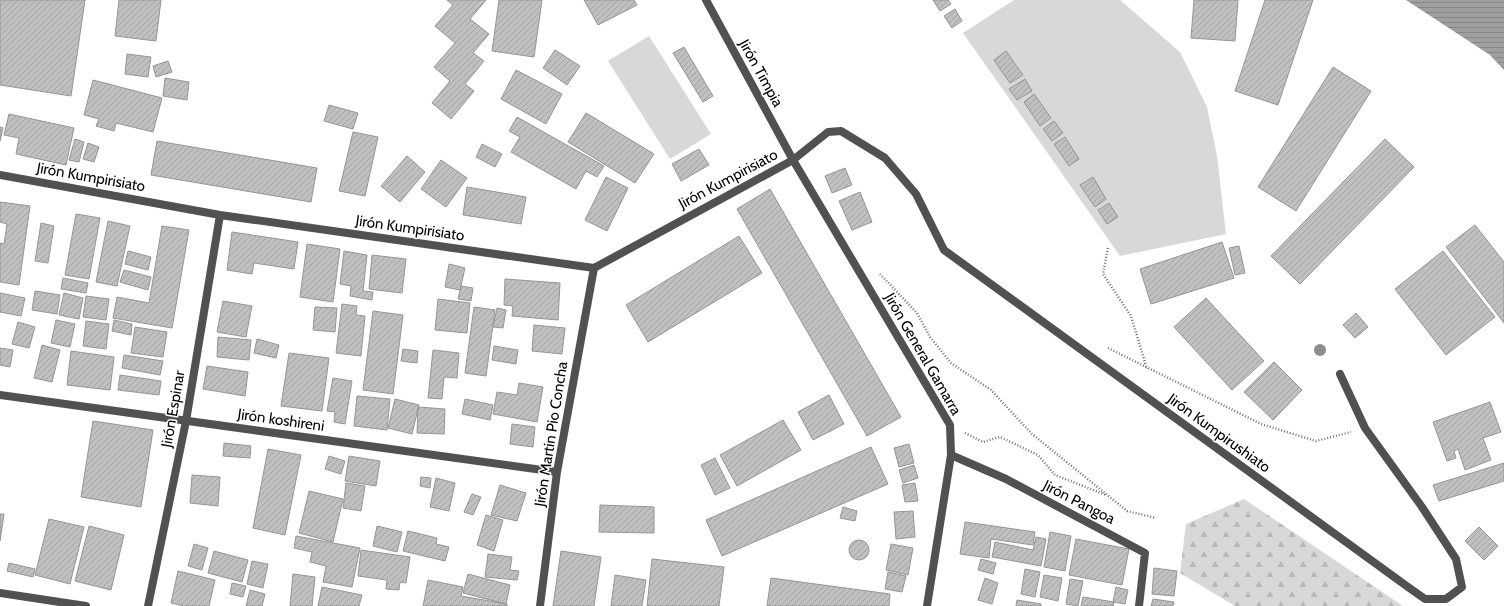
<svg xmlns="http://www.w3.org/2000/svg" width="1504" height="606" font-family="Cabin,sans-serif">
<defs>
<pattern id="forest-firs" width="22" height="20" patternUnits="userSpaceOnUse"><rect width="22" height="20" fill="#d8d8d8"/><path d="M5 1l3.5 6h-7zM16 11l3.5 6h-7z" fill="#b8b8b8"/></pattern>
<pattern id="water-rules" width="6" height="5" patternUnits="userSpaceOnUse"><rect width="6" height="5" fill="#9f9f9f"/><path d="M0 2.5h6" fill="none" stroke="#878787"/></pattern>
<pattern id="building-hatch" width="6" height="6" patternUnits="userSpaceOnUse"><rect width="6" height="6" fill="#c0c0c0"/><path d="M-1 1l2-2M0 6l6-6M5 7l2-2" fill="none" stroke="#a3a3a3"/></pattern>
</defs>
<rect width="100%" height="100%" fill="#fff"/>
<path fill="url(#forest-firs)" d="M1244,499L1403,606H1235L1180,573L1186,524Z"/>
<path fill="#d8d8d8" d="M1014,0H1120L1180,52L1207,107L1217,156L1226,234L1120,256L963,33Z
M649,36L711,134L670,159L608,61Z"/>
<path fill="url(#water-rules)" d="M1406,0H1504V70L1490,55Z"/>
<path fill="url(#building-hatch)" stroke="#959595" d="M0,0H85L71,96L0,85Z
M119,0H161L156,41L115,36Z
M447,0H486L470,19L489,34L473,53L484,61L465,84L474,91L451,119L432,103L450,81L434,67L455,43L435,26L453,5Z
M499,0H542L534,57L492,51Z
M584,0H634L637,5L598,25Z
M933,0H948L951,4L940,11Z
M1194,0H1238L1235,41L1191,38Z
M1265,0H1313L1278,105L1235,91Z
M955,9L962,21L952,28L944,16Z
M684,47L713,96L703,102L673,53Z
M555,50L580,66L567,85L543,68Z
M1006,51L1023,75L1010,83L994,60Z
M127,54L151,57L148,77L125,74Z
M168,61L172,72L156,77L153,66Z
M1333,67L1371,91L1296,211L1258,187Z
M516,70L562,94L546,124L501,99Z
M165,78L189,82L187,100L163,96Z
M1025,79L1032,91L1017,100L1009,89Z
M93,80L162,98L153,132L116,123L114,131L96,126L99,119L84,115Z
M1034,94L1051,118L1040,126L1024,102Z
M329,105L358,113L353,129L324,121Z
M586,113L654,154L635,183L568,142Z
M9,114L74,128L66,165L16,154L19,138L4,135Z
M517,117L604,166L597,177L586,171L576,189L511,152L520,137L509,131Z
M1054,121L1063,133L1052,141L1043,129Z
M0,127L3,128L0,141Z
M353,132L378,137L365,196L339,191Z
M1065,137L1079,159L1069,166L1054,144Z
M75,139L84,142L79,162L69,160Z
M1385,139L1414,167L1300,284L1271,256Z
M157,141L317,168L311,202L151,175Z
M88,143L99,147L94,162L83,159Z
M482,144L502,154L495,167L476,157Z
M699,149L709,165L681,181L672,164Z
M407,156L425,172L400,202L381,186Z
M441,160L467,178L446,207L421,189Z
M845,168L852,185L832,193L825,176Z
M606,177L628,188L607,231L585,220Z
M1093,177L1106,199L1095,207L1080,185Z
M467,187L526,197L521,224L463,215Z
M770,189L901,417L867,436L737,209Z
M860,192L872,222L852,230L839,201Z
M0,202L30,206L19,285L0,282V243L4,244L7,224L0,222Z
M1109,203L1118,217L1107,224L1098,210Z
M76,214L100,218L89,279L65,275Z
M108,221L130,226L117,286L96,282Z
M41,223L54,226L48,263L35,261Z
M1475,225L1504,262V323L1446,247Z
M162,226L189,230L172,328L113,318L117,297L149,303Z
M232,232L298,242L294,269L254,263L252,274L227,270Z
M739,236L762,273L648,342L626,305Z
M1222,242L1234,278L1151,304L1140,269Z
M307,244L340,249L333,302L300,297Z
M1239,246L1245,273L1235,275L1229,248Z
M128,251L151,257L148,270L125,264Z
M344,251L367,255L363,291L373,292L372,300L350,296L351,286L340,284Z
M1443,251L1495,317L1446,355L1395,289Z
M372,255L406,259L402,293L369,289Z
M449,264L465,268L460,290L445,287Z
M124,270L151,277L148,290L120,282Z
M63,278L88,283L86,293L61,289Z
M505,279L560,283L558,320L512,316L513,306L504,305Z
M461,286L473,288L471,301L458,299Z
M35,291L60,295L57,314L32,310Z
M0,293L25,298L21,316L0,312Z
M64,293L83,298L79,319L59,315Z
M86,296L109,299L106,320L83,317Z
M1206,298L1264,361L1232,390L1174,327Z
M438,299L470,303L467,333L435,330Z
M223,301L252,306L246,337L217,332Z
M342,304L357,306L356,315L365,316L361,356L336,353Z
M315,307L337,308L335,332L313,330Z
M474,307L495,310L486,376L465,373Z
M497,308L506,310L503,328L493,327Z
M373,311L403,315L393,394L363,390Z
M1356,313L1368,327L1355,338L1343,325Z
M56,320L75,324L70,347L51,343Z
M114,320L132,324L131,335L112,331Z
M86,321L109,324L106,349L83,346Z
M18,322L35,327L29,348L12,344Z
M534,325L565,328L562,354L532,351Z
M135,327L167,332L163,357L131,353Z
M218,337L251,340L249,360L217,357Z
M257,339L279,345L276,358L254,353Z
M42,345L60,350L52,382L34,378Z
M494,346L518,350L516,364L492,360Z
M0,348L13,350L10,367L0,365Z
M403,349L418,351L417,363L401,361Z
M433,350L459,353L457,378L444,377L442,399L428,398Z
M71,351L114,357L110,390L67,385Z
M289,353L329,358L322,411L281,406Z
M124,355L163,361L160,375L122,368Z
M1274,362L1302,390L1273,420L1244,392Z
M207,366L248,372L245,396L203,389Z
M120,375L161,381L159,395L118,390Z
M333,378L352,381L345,424L334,422L335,412L327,411Z
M519,383L543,387L537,422L493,414L497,392L517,395Z
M829,395L844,424L813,440L798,412Z
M357,396L390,399L387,430L354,426Z
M395,399L419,405L412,434L388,428Z
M465,399L493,405L490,420L462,414Z
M1490,402L1501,432L1483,438L1491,460L1465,470L1458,449L1454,451L1456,458L1447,461L1433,422Z
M418,407L445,409L444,434L417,433Z
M783,420L801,450L737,486L720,455Z
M93,421L153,430L141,507L81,497Z
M512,424L535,427L533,447L510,444Z
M224,443L251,446L250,458L223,456Z
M909,444L914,463L899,467L894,448Z
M871,447L888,484L722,556L706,520Z
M268,449L301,455L285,535L253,528Z
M329,456L345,461L341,474L325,469Z
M349,456L380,461L376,486L345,481Z
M715,458L730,488L715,495L701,465Z
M1504,463V481L1439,501L1433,485Z
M914,465L918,478L903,483L899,470Z
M192,475L220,477L218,506L190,503Z
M421,477L431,478L430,488L420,486Z
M436,478L455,483L449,511L430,507Z
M346,483L365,486L361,511L343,508Z
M915,483L918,501L905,502L902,485Z
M500,485L526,493L517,521L491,515Z
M309,491L343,499L333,542L299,533Z
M472,494L481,497L473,515L464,512Z
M600,505L654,507V533L599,532Z
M843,507L857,511L855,521L840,518Z
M913,511L915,537L896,539L894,512Z
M0,514H4L0,541Z
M486,515L503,520L494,551L477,545Z
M49,519L84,527L70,584L35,575Z
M965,522L1035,532L1033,545L991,539L989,558L960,554Z
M89,526L124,535L111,590L75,581Z
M377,526L402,532L397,552L373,546Z
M1479,527L1498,546L1484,560L1465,541Z
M408,531L437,538L436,544L449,547L445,561L403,551Z
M1050,532L1071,536L1065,571L1044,567Z
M296,536L360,548L352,587L323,582L326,566L310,562L312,552L294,548Z
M1036,537L1046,539L1041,566L992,557L995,542L1033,550Z
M1076,539L1129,549L1122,585L1069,575Z
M849 550a10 10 0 1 1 20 0a10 10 0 1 1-20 0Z
M194,544L208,548L202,570L188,566Z
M891,544L913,548L908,575L886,570Z
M361,550L410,557L406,583L400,582L399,590L386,589L387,580L358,576Z
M214,551L248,560L242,582L208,573Z
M561,551L601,557L594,606H553Z
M488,554L512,557L510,570L519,571L517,580L485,577Z
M652,559L724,567L719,606H647Z
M981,559L996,563L993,574L978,570Z
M252,561L268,564L263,588L247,584Z
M9,563L35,569L33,577L7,571Z
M1154,568L1177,571L1174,596L1152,594Z
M1025,569L1040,572L1035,597L1021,594Z
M178,571L215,580L209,606H184L171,603Z
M888,572L906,576L902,592L885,589Z
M293,574L315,577L312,606H290Z
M468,574L510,585L506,604L463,593Z
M615,575L646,580L642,606H611Z
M1044,575L1062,578L1058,601L1040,597Z
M771,578L890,594L889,606H767Z
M985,578L998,583L992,604L978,600Z
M1070,579L1083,581L1078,606L1066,604Z
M428,580L463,587L461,596L507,604V606H423Z
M232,583L246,586L243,597L230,594Z
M322,587L362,595L359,606H318Z
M1116,587L1128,590L1125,604L1113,602Z
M250,590L265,594L262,606H246Z
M1083,597L1114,602L1113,606H1081Z
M1153,599L1174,602L1173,606H1151Z
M1017,600L1041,604V606H1016Z"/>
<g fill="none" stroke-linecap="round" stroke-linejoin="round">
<path stroke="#737373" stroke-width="2.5" stroke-dasharray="1 2" stroke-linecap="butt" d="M1108,248L1103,274L1131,316L1147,369
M880,274L917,313L930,337L951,363L991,390L1032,434L1127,511L1156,518
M1108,348L1261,424L1316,441L1351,432
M965,433L983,442L1000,437L1038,455L1055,475L1106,495"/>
<path stroke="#515151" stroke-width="8" d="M706,0L793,160L950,425L951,455L927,606
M0,175L220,215L594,268L793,160L828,132L841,131L885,158L916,194L944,250L1408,587L1425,599H1446L1462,587L1456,559L1422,507L1365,428L1340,374
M0,395L557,472
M951,455L1006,479L1145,553L1139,606
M0,593L86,606
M148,606L186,421L220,215
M540,606L557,472L594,268"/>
</g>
<circle fill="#8d8d8d" cx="1320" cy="350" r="6"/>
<g text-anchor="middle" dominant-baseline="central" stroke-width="3" stroke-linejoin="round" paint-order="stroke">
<g font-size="15" fill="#000" stroke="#fff">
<text transform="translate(761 73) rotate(61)">Jirón Timpia</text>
<text transform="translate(91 177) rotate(10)">Jirón Kumpirisiato</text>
<text transform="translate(728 179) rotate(-28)">Jirón Kumpirisiato</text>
<text transform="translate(410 228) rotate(8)">Jirón Kumpirisiato</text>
<text transform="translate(923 354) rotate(60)">Jirón General Gamarra</text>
<text transform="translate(173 409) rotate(-80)">Jirón Espinar</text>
<text transform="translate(281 420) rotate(8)">Jirón koshireni</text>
<text transform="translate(1219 433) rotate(36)">Jirón Kumpirushiato</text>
<text transform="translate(551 434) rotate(-81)">Jirón Martin Pio Concha</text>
<text transform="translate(1079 502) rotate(27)">Jirón Pangoa</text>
</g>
</g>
</svg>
